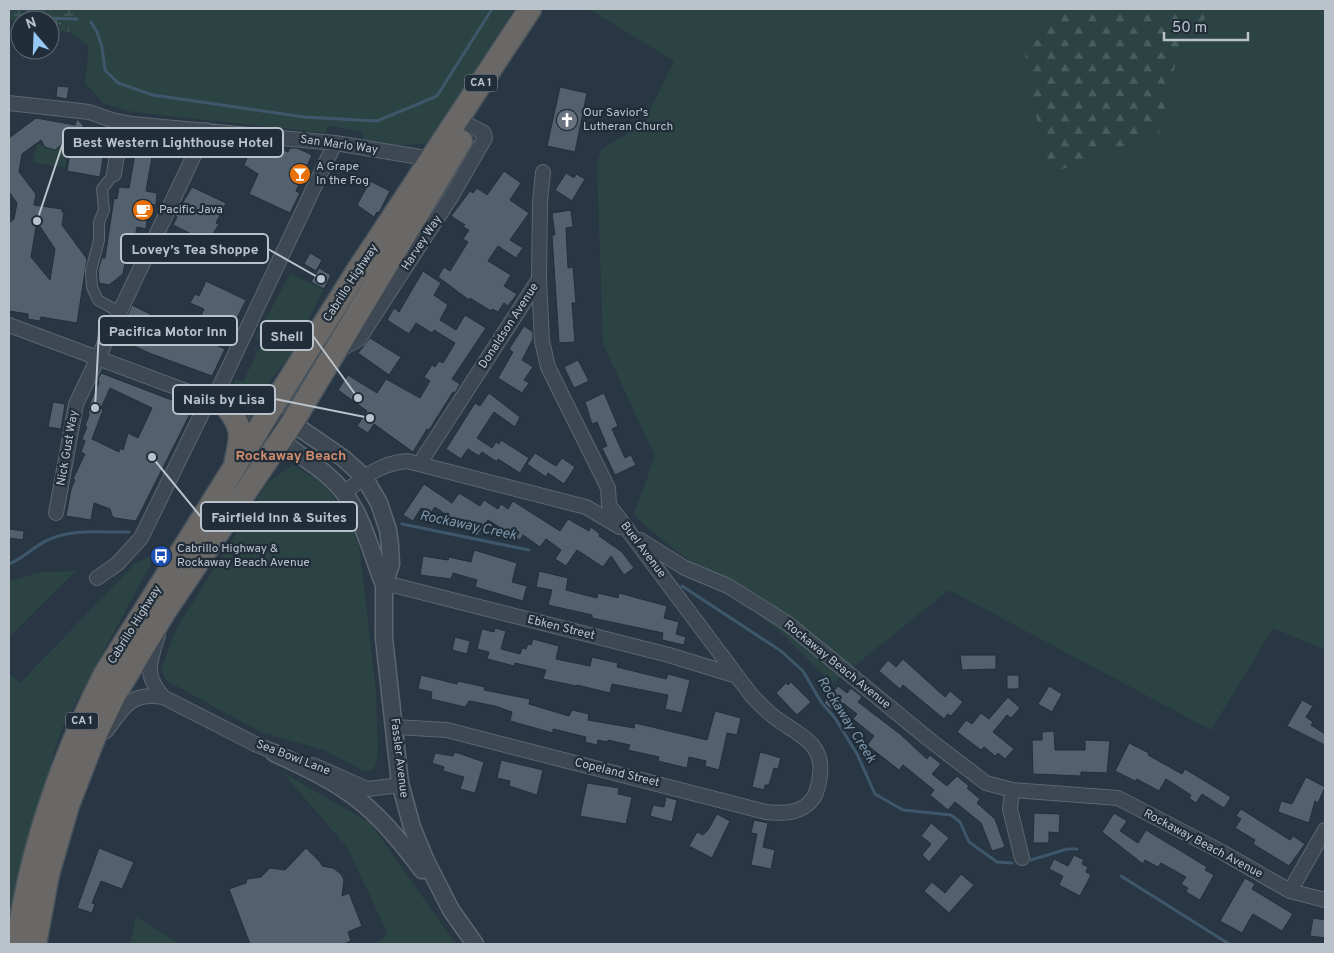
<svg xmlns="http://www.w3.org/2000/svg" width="1334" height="953" font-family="Overpass,sans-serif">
<defs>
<pattern id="forest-firs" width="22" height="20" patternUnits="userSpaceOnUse" patternTransform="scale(1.25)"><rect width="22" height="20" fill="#2b4443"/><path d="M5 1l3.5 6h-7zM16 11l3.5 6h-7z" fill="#485d5d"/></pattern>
<pattern id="wetland-marsh" width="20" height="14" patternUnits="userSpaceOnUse" patternTransform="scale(1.25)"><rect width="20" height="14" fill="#2b4443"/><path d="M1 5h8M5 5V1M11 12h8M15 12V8" fill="none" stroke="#485d5d"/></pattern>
</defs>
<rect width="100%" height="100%" fill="#283743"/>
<path fill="#2b4443" d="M75,9H514L429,143L394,146L363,141L362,131L327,126L326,133L133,112L104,104L85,83L89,46L69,32Z
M589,9H1063L1024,50L1047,175L1159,133L1183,32L1221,9H1325V650L1273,628L1211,730L949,590L832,684L783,634L649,529L634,514L655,456L603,344L597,163L602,149L643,125L674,61Z
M37,144L68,149L65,168L33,162Z
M290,274L324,289L290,355L256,399L231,391L236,379L243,382L263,341L256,337Z
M293,465L327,486L358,537L376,691L378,754L374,769L364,771L324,750L263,733L167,681L161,669L177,628L267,483Z
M157,552L61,730L16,881L9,926V673L20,683L135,564Z
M76,571L9,637V581L43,572Z
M282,772L370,823L456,944H375L388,934L347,847Z
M136,917L180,944H130Z"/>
<path fill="url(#forest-firs)" d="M1063,9H1221L1183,33L1159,133L1047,175L1024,50Z"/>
<path fill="url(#wetland-marsh)" d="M9,9H75L69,32L50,30V20H20V26L9,17Z"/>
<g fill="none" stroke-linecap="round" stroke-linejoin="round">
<path stroke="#3f576b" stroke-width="3" d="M27,9L29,12L45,18L77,19
M91,22L97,32L102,47L105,70L118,83L153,95L304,117L377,121L437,96L492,9
M402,524L529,550
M9,564C24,558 34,546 48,540C73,528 102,533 129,532
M682,586L781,651L803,671L821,702L835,718L857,754L875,794L903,810L951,815L960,822L969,842L997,862L1012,863
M1031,860L1067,849H1077
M1121,876L1229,944"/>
</g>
<path fill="#52616d" stroke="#232f3a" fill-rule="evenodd" d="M57,86L69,87L67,99L56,97Z
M560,87L587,93L575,152L547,146Z
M36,118L75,125L77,119L84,126L82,127L103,158L100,177L67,171L73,135L55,150L45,147L41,140L22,154L19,172L36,194L34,205L62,209V212H64L62,225L87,259L77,323L41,317L40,321L28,319V314L9,311V223L14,219L17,203L9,192V138ZM37,222L55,249L50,280L31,257Z
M253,144L274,146L288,152L290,148H297L312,155L296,191L300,193L290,213L249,194L258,174L244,165Z
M135,154L152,157L146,191L157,193L156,205L149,204L146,229L137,227L130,263H125L123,274L109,285L99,283L98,270L102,258H105L114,198L117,199L119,187L129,188Z
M504,171L521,183L510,200L529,213L510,240L523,248L516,258L498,246L488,261L511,275L504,286L517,294L508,306L504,303L498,312L492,309L491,311L470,298L469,300L438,277L444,267L450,271L468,242L463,239L469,230L463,227L465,225L451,216L470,191L473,193L477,188L487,195Z
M566,173L574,178L576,174L585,179L572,201L555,190Z
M370,181L390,191L379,213L377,212L374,217L357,205Z
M192,187L226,203L216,223L219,224L208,242L173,225L177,217L175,216Z
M571,210L573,227L566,228L568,268L573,267L576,303H572L575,342L559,343L552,235H555L552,213Z
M310,253L322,260L316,271L304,264Z
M319,268L331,275L324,289L311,282Z
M423,271L441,283L434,295L448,305L440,320L456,330L465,315L486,328L452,379L460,384L455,393L453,392L429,430L427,429L413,452L374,424L368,433L357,426L367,411L338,390L348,375L377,393L386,379L420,398L430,381L424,377L432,365L435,367L439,361L443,363L455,343L434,330L432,333L416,323L409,334L387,320L394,308L399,312Z
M206,281L246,300L235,322L230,320L218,346L225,349L212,376L149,353L117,338L132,305L164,321L161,328L182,338L183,335L191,339L204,309L190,303L195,294L199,296Z
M524,326L533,332V339L522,360L533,367L524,380L529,383L522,393L498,378L513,352L509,349Z
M370,338L401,357L389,375L358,353Z
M578,360L589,381L574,388L564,367Z
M101,373L190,407L191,412L136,521L115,518L112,516L110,509L94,503L91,520L66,516L71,489L75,480L73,479L85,454L81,452L85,441L82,439L87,427L85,426L89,415L88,407L99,383L98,379ZM110,388L152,408L138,438L128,433L123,450L120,448L119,452L92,439L103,410L101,408Z
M489,393L520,417L515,427L494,412L477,438L492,448L496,442L499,444L501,440L529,458L520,473L498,459L497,462L482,452L479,456L468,449L461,459L446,449L475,403L480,406Z
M604,393L618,426L612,429L625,458L631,455L636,465L615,475L602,448L607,446L597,422L592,424L585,402Z
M53,402L65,404L61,429L48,427Z
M535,453L556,466L562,458L575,467L564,484L548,473L546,477L527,464Z
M424,484L452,503L459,493L480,506L484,500L498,509L501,504L508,509L513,501L560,531L568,519L589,531L591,527L600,534L599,536L622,552L634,568L624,575L611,556L603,567L577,550L566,566L555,559L561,550L546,539L540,547L523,535L520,540L488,520L477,536L435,507L430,514L421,508L413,521L403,515Z
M9,529L24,531L23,540L9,538Z
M474,550L517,563L512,582L527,586L523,601L475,587L477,580L453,573L451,579L420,575L423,556L448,560L449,557L471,562Z
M539,571L568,578L566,590L597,598L598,593L618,598L619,593L667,606L664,618L679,622L676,634L686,637L684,645L662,640L663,633L592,618V615L548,605L552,590L536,587Z
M495,628L506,631L501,649L520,654L522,648L526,649L528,644L531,645L533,639L559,646L556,659L590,666L592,657L618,663L617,667L666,679L668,674L690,680L682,713L665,709L668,695L612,684L610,693L577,685L576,686L543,679L546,670L515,663L514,666L487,659L489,652L477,649L482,629L494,632Z
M455,637L470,641L467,654L452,650Z
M960,655H996V669L962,670Z
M903,659L945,697L950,691L963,702L951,716L948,714L944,719L903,685L900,689L879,671L888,660L896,667Z
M421,675L457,684L458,681L485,687L484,690L530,699L529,704L569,716L572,710L589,714L588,720L634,728L635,723L707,740L715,711L741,718L737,735L727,733L719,770L705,766L706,761L689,757L687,768L658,761L659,757L628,750L630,745L608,740L607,742L598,740L597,745L585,742L586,737L553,729V733L510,721L512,712L495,706L469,701L465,707L431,699L432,692L418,689Z
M1007,675H1019V689H1007Z
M791,682L811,702L797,715L776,693L786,683L788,685Z
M838,686L847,693L851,688L862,697L858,702L900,734L927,759L930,755L941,764L932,774L947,786L957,776L969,786L967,788L980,799L977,803L995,819L1005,847L992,851L981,823L955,802L948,810L930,795L934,790L903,765L899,770L867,745L874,736L853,719L857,714L843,703L835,712L824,703Z
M1049,686L1062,694L1052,712L1038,704Z
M1008,697L1020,708L1011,718L1007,715L993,732L1014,749L1005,759L998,753L995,756L984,747L981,750L957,732L966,720L972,724L981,713L989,719Z
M1302,700L1313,706L1306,717L1313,722L1311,725L1325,734V745L1287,726Z
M1054,731L1055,750H1085V740L1110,741L1107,773L1081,772V776L1033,774L1032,740H1042V732Z
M1129,743L1149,753L1148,755L1182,774L1185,769L1231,797L1224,808L1202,794L1196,803L1189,798L1191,795L1166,779L1159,791L1137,779L1135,781L1115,771Z
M455,752L484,762L475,793L460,789L464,777L443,771L444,767L432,763L435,753L453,756Z
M760,752L781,758L778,769L774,768L769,785H765L764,790L752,787Z
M501,760L543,770L537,795L509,786L510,781L497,778Z
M1306,777L1325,787L1318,803L1315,801L1309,823L1278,812L1281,801L1292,804Z
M587,783L619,788L618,794L632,797L626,824L580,816Z
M666,797L677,800L672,822L650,816L653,805L664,807Z
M1241,809L1290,840L1293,836L1305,844L1289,866L1253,844L1255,840L1235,828L1241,819L1236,816Z
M1034,813L1060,814L1059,833L1049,832V843H1033Z
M1114,813L1127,821L1120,831L1138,843L1146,830L1207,867L1205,870L1214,875L1200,900L1186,892L1188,888L1181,884L1186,877L1161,863L1158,867L1145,860L1143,864L1102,832Z
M717,814L730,821L712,858L689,846L697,832L703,835L708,830Z
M754,820L768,823L763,847L775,850L771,869L751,865L757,834L751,833Z
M931,823L949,838L929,862L922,855L931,844L921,836Z
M99,848L134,862L122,889L101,881L92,903L95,904L92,913L77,908Z
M306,848L320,862L322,866L333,868L341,874L344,880L342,896L349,893L362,926L348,932L351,941L343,944H250L229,889L246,883L247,879L261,877L270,868L285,870Z
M1074,855L1084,860L1082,864L1088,867L1086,872L1091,875L1080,896L1059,885L1063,876L1049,869L1054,859L1068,866Z
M961,874L974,885L949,913L924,891L932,882L945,893Z
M1245,878L1255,884L1252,889L1293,914L1282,931L1253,914L1242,933L1220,921Z
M1313,918L1325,920V938L1310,936Z"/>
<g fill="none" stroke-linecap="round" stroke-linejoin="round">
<g stroke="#5b6670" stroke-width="12">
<path id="pedestrian" d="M114,174L102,189L104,210L99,222V240L91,271L92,287L98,300L119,312"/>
</g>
<g stroke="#5b6670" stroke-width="16">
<path id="minor" d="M9,103L89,112L112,120L132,124L335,143L432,159
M114,174L122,122
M9,325L264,420
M337,351L359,339L451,197L485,138L484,133L471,126
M420,463L539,279
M344,493C364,477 381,463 407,461L586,507L620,527
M56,513L76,404L206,130
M640,540L685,568L728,586L787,623L931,741L986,783L1012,790L1118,798L1222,852L1290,891L1325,900
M97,578L117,564L141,538L203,411L220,386L335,143
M384,585L397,586L669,655L737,676
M158,635C150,662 143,674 163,697
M395,727L447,730L766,812C783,814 803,814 814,797C818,790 819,783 820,775C824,743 799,735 777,719C767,712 760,704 752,696L609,505L608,488L548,367L542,341L539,279L540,202L543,172
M106,731C124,707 130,692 163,697L255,744L282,755
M313,765L367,789L401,785
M1012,790L1010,809L1022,858
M1290,891L1325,830"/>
</g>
<g stroke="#5b6670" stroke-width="19">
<path id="tertiary" d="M264,420L292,423L343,458L364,477L379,503L388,530L390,545L391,564L384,585V638L400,783L412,827L426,861L451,910L475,944
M274,432C288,450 310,460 327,475C362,504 368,546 384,585
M274,753C347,786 374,804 422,870"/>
</g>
<g stroke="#47535d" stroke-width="25">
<path id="trunk" d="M226,406C243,427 242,435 236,460
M17,944C31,848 61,760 105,674L358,270L530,9
M35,944L48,874L68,805L94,738L115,694L165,611L292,423L461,141"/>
</g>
<use href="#pedestrian" stroke="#3d4852" stroke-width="10"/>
<use href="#minor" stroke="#3d4852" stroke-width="14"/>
<use href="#tertiary" stroke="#3d4852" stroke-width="16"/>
<use href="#trunk" stroke="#6a6866" stroke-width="22"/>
</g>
<defs>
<g id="church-disc" transform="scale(1.125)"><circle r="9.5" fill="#6b7280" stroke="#212d38"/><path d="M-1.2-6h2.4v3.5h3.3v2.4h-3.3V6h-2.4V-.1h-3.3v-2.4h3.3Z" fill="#fff"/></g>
<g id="bar-disc" transform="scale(1.125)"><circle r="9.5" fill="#e8710a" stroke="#212d38"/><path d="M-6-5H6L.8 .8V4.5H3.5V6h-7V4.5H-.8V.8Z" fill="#fff"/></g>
<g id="cafe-disc" transform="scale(1.125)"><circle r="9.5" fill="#e8710a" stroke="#212d38"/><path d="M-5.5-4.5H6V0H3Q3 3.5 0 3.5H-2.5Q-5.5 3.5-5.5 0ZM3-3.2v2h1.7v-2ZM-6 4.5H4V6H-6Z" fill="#fff"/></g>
<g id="bus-disc" transform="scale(1.125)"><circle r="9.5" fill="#1a4fb4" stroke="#212d38"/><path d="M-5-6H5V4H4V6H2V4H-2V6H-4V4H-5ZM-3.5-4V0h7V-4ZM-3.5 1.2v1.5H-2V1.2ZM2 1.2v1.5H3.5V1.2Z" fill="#fff"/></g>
</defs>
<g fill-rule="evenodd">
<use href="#church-disc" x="567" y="120"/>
<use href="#bar-disc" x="300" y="174"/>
<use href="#cafe-disc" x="143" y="210"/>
<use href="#bus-disc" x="161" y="556"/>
</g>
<g text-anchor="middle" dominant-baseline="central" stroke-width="4.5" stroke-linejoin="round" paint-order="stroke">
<g fill="#212d38" stroke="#8c96a0" stroke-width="1">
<rect x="465" y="74.5" width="32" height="17" rx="4"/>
<rect x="66" y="712.5" width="32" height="17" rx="4"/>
</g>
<g font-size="11" font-weight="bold" fill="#bac3cc">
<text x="481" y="83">CA 1</text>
<text x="82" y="721">CA 1</text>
</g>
<g font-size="12" fill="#bac3cc" stroke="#212d38" text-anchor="start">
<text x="583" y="113">Our Savior's<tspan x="583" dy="14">Lutheran Church</tspan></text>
<text x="316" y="167">A Grape<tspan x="316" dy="14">In the Fog</tspan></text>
<text x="159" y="210">Pacific Java</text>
<text x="177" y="549">Cabrillo Highway &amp;<tspan x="177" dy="14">Rockaway Beach Avenue</tspan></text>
</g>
<g font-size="12" fill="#bac3cc" stroke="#212d38">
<text transform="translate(339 145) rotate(8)">San Marlo Way</text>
<text transform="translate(422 243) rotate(-57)">Harvey Way</text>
<text transform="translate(351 283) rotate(-57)">Cabrillo Highway</text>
<text transform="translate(509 326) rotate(-57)">Donaldson Avenue</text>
<text transform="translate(68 448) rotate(-80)">Nick Gust Way</text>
<text transform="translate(643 550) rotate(53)">Buel Avenue</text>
<text transform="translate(135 625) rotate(-58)">Cabrillo Highway</text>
<text transform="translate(561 628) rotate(14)">Ebken Street</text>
<text transform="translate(837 665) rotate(39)">Rockaway Beach Avenue</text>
<text transform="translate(293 758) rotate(21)">Sea Bowl Lane</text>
<text transform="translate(399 758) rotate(83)">Fassler Avenue</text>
<text transform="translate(617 773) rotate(14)">Copeland Street</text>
<text transform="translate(1203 844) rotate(28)">Rockaway Beach Avenue</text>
</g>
<g font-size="14" font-weight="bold" fill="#d28d6f" stroke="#212d38">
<text x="291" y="456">Rockaway Beach</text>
</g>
<g font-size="14" font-style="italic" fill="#7c97ad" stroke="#212d38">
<text transform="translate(468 526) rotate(12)">Rockaway Creek</text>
<text transform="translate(846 720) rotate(58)">Rockaway Creek</text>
</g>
</g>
<path fill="none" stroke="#bac3cc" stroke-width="2" d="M37 221L63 143M321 279L268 249M95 408L99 331M358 398L313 336M370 418L275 399M152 457L201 517"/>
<g fill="#bac3cc" stroke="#212d38" stroke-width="2">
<circle cx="37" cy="221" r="5"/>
<circle cx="321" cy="279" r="5"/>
<circle cx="95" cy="408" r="5"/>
<circle cx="358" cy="398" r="5"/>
<circle cx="370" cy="418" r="5"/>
<circle cx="152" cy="457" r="5"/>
</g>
<g fill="#212d38" stroke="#bac3cc" stroke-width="2">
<rect x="63" y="128" width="220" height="29" rx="5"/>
<rect x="121" y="234" width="147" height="29" rx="5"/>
<rect x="99" y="316" width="138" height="29" rx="5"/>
<rect x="261" y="321" width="52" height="29" rx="5"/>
<rect x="173" y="385" width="102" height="29" rx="5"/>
<rect x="201" y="502" width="156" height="29" rx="5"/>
</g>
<g font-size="14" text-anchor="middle" font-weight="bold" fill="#bac3cc">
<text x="173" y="147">Best Western Lighthouse Hotel</text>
<text x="195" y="254">Lovey’s Tea Shoppe</text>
<text x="168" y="336">Pacifica Motor Inn</text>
<text x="287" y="341">Shell</text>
<text x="224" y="404">Nails by Lisa</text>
<text x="279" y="522">Fairfield Inn &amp; Suites</text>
</g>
<rect width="1334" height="953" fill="none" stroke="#bac3cc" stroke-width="20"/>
<g transform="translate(35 35) rotate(341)"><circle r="24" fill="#212d38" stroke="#5e6973"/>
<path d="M0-4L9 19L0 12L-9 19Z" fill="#97c7f4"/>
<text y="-8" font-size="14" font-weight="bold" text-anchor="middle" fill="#bac3cc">N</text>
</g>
<path d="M1164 32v8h84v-8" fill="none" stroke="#bac3cc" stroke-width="2.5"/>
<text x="1172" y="32" font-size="15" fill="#bac3cc" stroke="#212d38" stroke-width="4" paint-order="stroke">50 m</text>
</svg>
